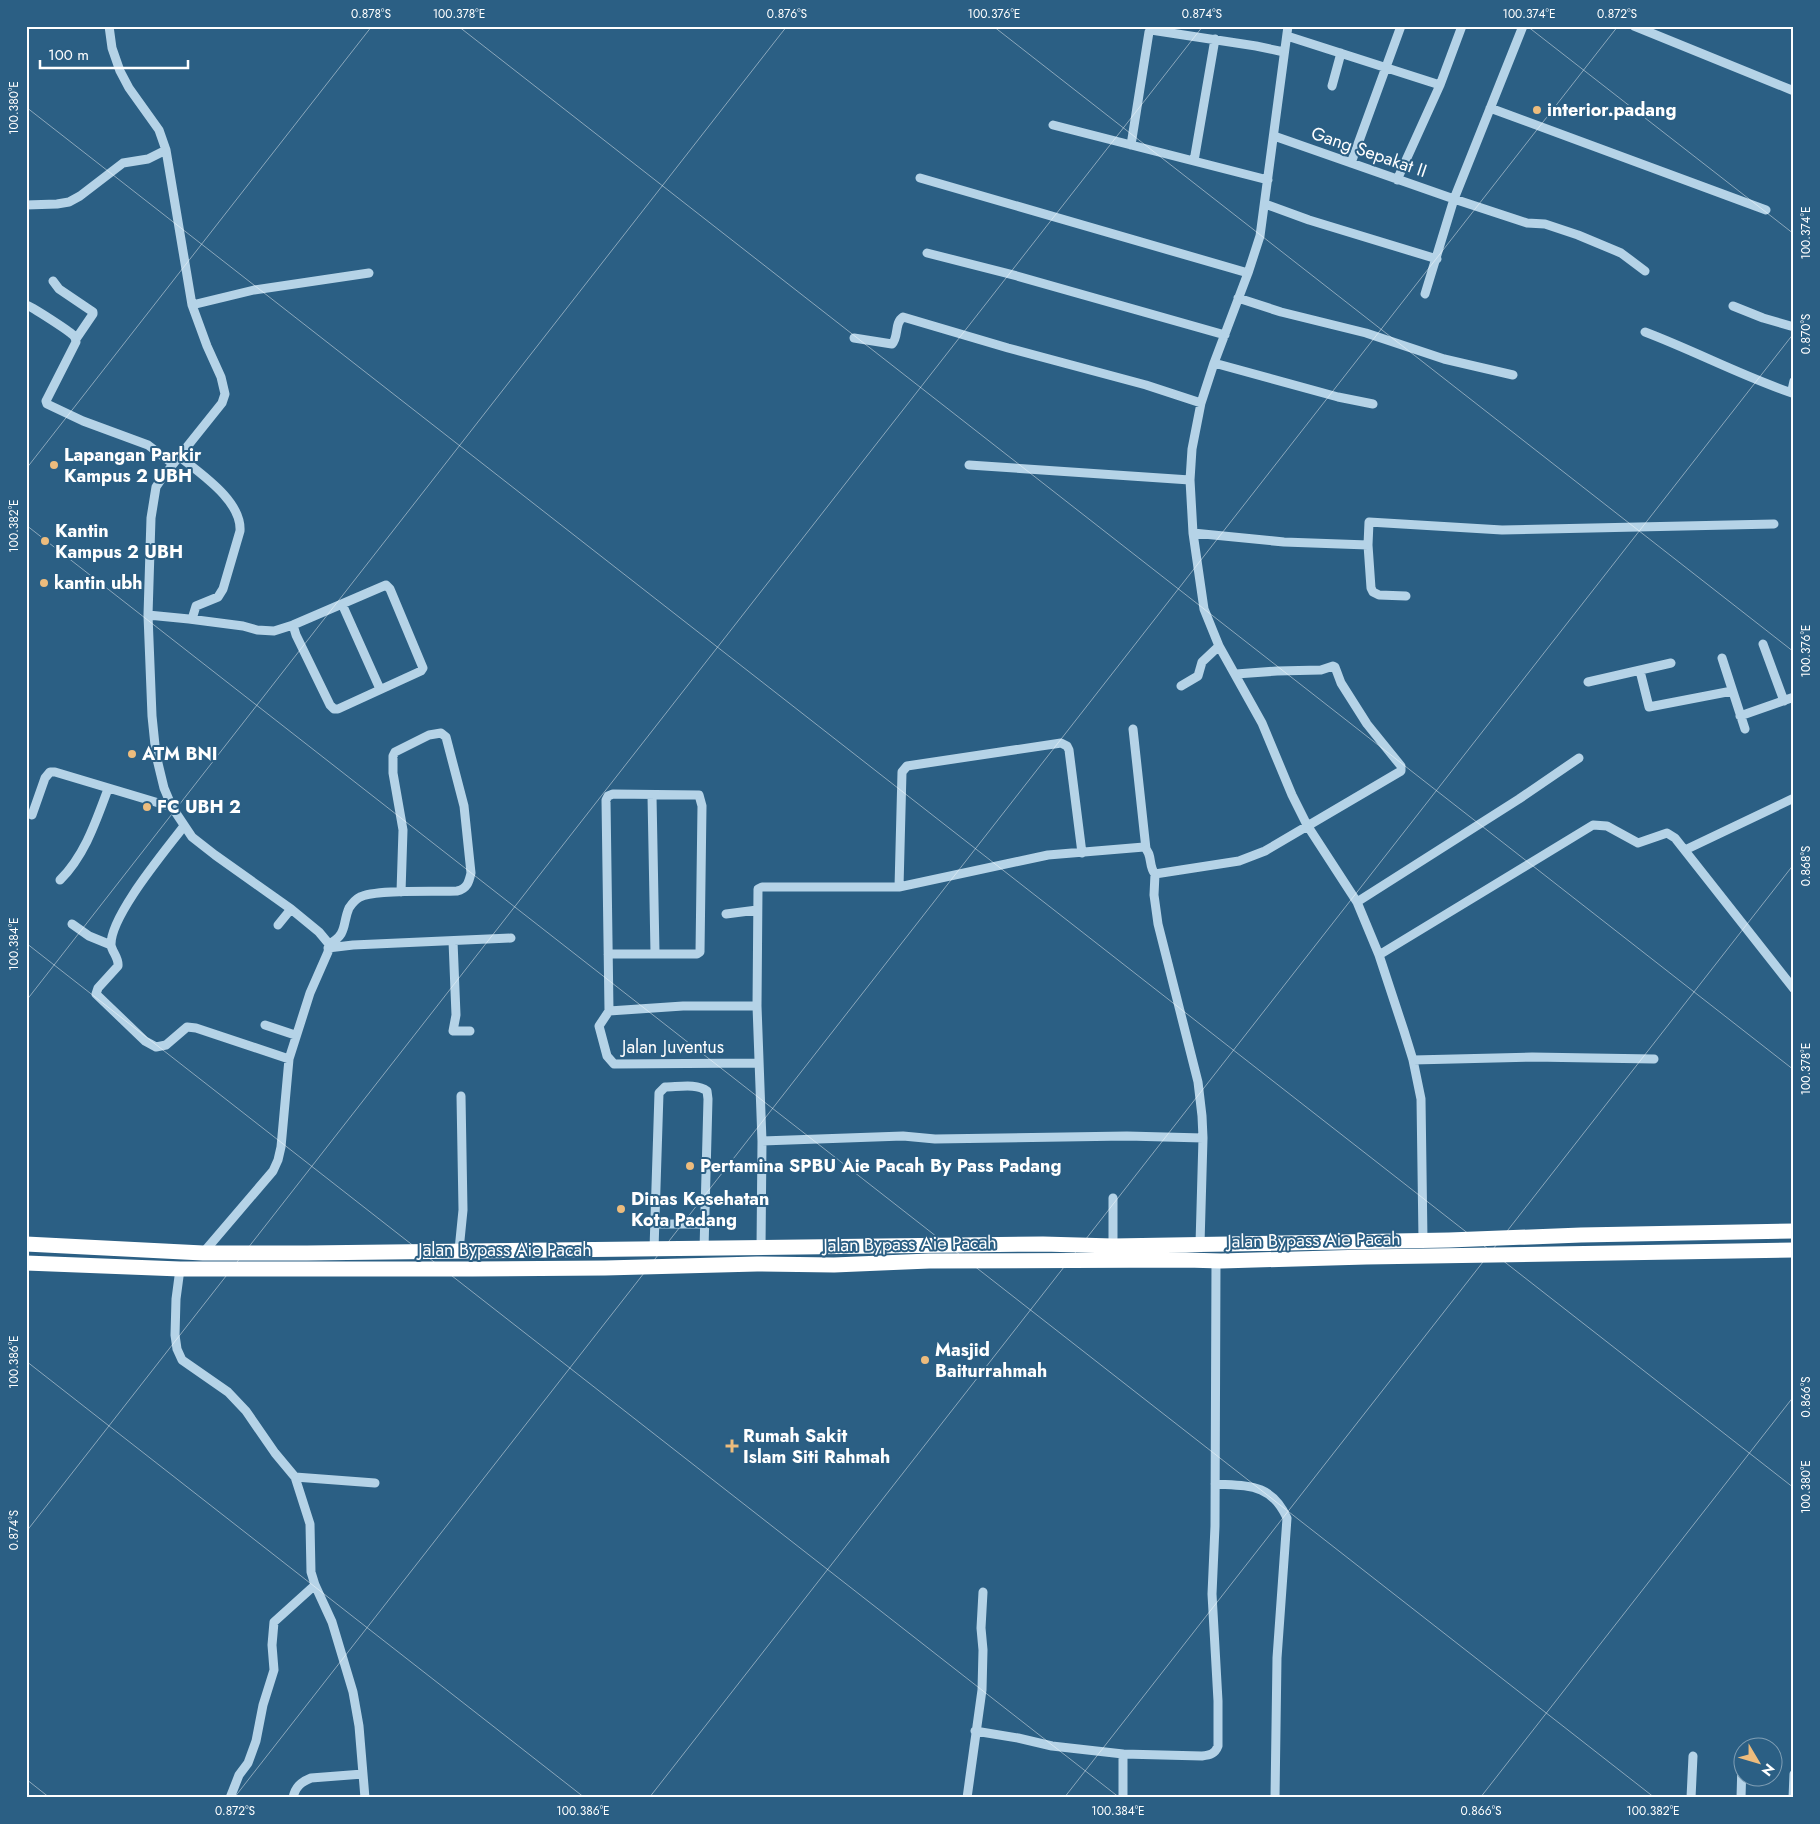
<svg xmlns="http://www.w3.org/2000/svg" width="1820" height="1824" font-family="Jost,sans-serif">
<rect width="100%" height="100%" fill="#2b5f84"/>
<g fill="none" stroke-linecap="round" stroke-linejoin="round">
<path stroke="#b5d3e7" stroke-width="9" d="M109,26L112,48L120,71L129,88L159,130L166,150L192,305L207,346L221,377L225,394L222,403L162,478L156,487L151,518L148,615L152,716L156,755L164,788L172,807L192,837L215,855L291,909L319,932L329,944L328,952L310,993L289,1059L281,1147L278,1160L273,1171L203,1253
M1288,26L1260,236L1248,273L1214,363L1201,403L1192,449L1190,480L1193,533L1204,609L1219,646L1262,723L1292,795L1307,825L1357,902L1379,955L1404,1031L1413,1060L1421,1099L1423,1240
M1634,26L1794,91
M1287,36L1440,85
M1332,86L1341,53
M1490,108L1766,210
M1053,125L1268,180
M1274,136L1454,199L1527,223L1545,224L1578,235L1621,253L1645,271
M1131,145L1149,32L1151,30L1256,46L1284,52
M1194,161L1215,39
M1351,163L1401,26
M920,178L1248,273
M1397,180L1440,85L1462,26
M1265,204L1309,220L1437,259
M26,205L57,204L69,202L80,196L123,163L148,159L166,150
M927,253L1017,276L1225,335
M53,281L59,289L93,312V314L76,339
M1425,294L1454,199L1523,26
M1238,298L1281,312L1366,333L1444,359L1513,375
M26,305C31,306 69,331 73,335C76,338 75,338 76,342L46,401L47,404L83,421L148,445L173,464
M192,305L254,290L369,273
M1733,306L1763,318L1794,327
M1645,332C1695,351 1742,376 1792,393
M854,338L892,344C899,337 894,323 903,317L1008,348L1146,385L1201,403
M1214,363L1338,397L1373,404
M1794,381L1792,390L1794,394
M180,457C201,474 242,501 240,531L223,589L218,597L196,606L192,619
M969,465L1190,480
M1193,533L1284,542L1368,545L1369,522L1502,530L1774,524
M1368,545L1371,588L1373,592L1379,595L1406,596
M342,604L380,689
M148,615L189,619L243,626L257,630L274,631L293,625L386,585L390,589L423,668L421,671L338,709H334L330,705L296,635L293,625
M1763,644L1784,701
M1722,658L1745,729
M1640,671L1649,707L1732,691
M1588,682L1671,663
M1181,686L1198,676L1202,662L1219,646
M1740,716L1794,697
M1133,729L1146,849
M652,796L655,953
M32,815L45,778L50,772H55L172,807
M184,826C166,850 110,916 111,945C112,952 119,958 118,966L98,988L96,994L145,1041L156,1047L166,1045L187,1027L196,1028L289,1059
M1685,850L1794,798
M1155,874L1239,861L1265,851L1401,771V766L1367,724L1341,683L1335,667L1333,666L1321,670L1277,671L1236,674
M60,880C85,855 96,821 108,789
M899,887L902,772L907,766L1061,743L1067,746L1069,750L1082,853
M1357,902L1519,799L1579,758
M726,914L757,910
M72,924L89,936L111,945
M278,925L291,909
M453,941L456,1015L453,1031H470
M329,944C348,934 342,924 349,908C351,905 356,899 360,897C374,889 438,892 457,891C467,889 469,882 471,873L464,806L446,737L441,733L429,735L395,752L393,756V773L403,830L401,892
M328,948L353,945L511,938
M608,954H697L700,952L702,806L699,795L613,794L608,796L606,800L609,1011L683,1006H757
M1379,955L1593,825L1607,826L1638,843L1667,833L1675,838L1794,989
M609,1011L599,1026L607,1056L614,1064L759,1063
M265,1025L295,1035
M1413,1060L1532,1057L1654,1059
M1113,1198V1246
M654,1224H704
M1200,1244L1203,1138L1202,1116L1198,1082L1158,924L1154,895L1155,874C1148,866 1153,854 1144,847L1048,855L899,887H762L758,889L757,1006L762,1141L903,1136L935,1139L1127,1136L1203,1138
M761,1248L762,1141
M654,1249L659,1093L665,1087C678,1087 697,1083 707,1091L708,1099L704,1249
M459,1250L463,1210L461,1096
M180,1269L176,1299L175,1335L177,1349L182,1360L228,1392L246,1411L275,1453L295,1477L310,1524L311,1572L315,1585L332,1622L353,1692L359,1726L365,1798
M295,1477L375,1483
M1215,1484C1248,1486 1271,1483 1287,1518L1277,1658L1275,1798
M975,1731L1018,1738L1052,1746L1123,1754
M230,1798L239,1775L248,1763L256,1741L263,1705L274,1670L272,1645L274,1622L315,1585
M293,1798C295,1787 301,1782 311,1778L363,1774
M967,1798L982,1690L983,1650L981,1628L983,1592
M1123,1798V1754L1202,1756C1210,1755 1215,1754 1218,1746V1701L1212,1594L1215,1526L1216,1261
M1691,1798L1693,1756
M1741,1798L1742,1763
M1793,1798L1794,1774"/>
<path stroke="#fff" stroke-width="15" d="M26,1244L203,1253H307L1043,1244L1113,1246L1449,1240L1581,1235L1794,1231
M26,1263L180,1269H472L605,1268L757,1264L834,1265L929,1261L1186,1260L1221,1261L1366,1257L1794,1250"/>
</g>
<path fill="none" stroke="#fff" stroke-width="1" stroke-opacity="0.45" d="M458,26L1794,1070M993,26L1794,652M1527,26L1794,234M26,107L1794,1488M26,469L372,26M26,525L1655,1798M26,943L1120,1798M26,1001L787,26M26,1361L585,1798M26,1532L1203,26M26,1779L50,1798M234,1798L1618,26M649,1798L1794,333M1064,1798L1794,864M1480,1798L1794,1396"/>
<g fill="#edbc7d" stroke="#2b5f84" stroke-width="2">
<circle cx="1537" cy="110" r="5"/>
<circle cx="54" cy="465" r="5"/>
<circle cx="45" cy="541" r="5"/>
<circle cx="44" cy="583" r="5"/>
<circle cx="132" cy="754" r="5"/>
<circle cx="147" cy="807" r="5"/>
<circle cx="690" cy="1166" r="5"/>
<circle cx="621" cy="1209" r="5"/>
<circle cx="925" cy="1360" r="5"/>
<path d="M729.5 1438.5h5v5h5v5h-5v5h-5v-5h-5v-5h5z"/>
</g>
<g text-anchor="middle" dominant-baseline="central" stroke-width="4" stroke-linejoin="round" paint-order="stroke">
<g font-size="18" font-weight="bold" fill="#fff" stroke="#2b5f84" text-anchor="start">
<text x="1547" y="110">interior.padang</text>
<text x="64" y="455">Lapangan Parkir<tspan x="64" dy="21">Kampus 2 UBH</tspan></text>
<text x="55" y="531">Kantin<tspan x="55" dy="21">Kampus 2 UBH</tspan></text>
<text x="54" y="583">kantin ubh</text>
<text x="142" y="754">ATM BNI</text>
<text x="157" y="807">FC UBH 2</text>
<text x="700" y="1166">Pertamina SPBU Aie Pacah By Pass Padang</text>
<text x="631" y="1199">Dinas Kesehatan<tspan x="631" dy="21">Kota Padang</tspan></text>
<text x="935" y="1350">Masjid<tspan x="935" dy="21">Baiturrahmah</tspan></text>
<text x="743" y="1436">Rumah Sakit<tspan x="743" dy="21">Islam Siti Rahmah</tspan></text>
</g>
<g font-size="18" fill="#fff" stroke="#2b5f84">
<text transform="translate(1369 152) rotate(19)">Gang Sepakat II</text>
<text x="673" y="1047">Jalan Juventus</text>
<text transform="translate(1314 1240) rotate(-1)">Jalan Bypass Aie Pacah</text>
<text transform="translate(910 1244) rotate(-1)">Jalan Bypass Aie Pacah</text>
<text x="505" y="1250">Jalan Bypass Aie Pacah</text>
</g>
</g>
<rect width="1820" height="1824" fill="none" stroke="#2b5f84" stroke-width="55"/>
<g transform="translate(1758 1762) rotate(128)"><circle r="24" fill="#2b5f84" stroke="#809fb5"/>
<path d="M0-4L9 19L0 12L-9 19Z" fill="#edbc7d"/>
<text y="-8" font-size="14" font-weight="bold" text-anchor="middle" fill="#ffffff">N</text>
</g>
<path d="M40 60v8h148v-8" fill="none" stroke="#ffffff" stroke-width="2.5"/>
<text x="48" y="60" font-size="15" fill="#ffffff" stroke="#2b5f84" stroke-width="4" paint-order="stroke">100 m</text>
<rect x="28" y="28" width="1764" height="1768" fill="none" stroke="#fff" stroke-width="2"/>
<g font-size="12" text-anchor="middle" fill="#fff">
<text x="371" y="18">0.878°S</text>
<text x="459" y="18">100.378°E</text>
<text x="787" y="18">0.876°S</text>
<text x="994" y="18">100.376°E</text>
<text x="1202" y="18">0.874°S</text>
<text x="1529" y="18">100.374°E</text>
<text x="1617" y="18">0.872°S</text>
<text transform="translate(14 108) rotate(-90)" y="4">100.380°E</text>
<text transform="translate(1806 233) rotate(-90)" y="4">100.374°E</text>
<text transform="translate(1806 334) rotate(-90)" y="4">0.870°S</text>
<text transform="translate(14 526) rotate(-90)" y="4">100.382°E</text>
<text transform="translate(1806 651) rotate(-90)" y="4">100.376°E</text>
<text transform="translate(1806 866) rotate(-90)" y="4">0.868°S</text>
<text transform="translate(14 944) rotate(-90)" y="4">100.384°E</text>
<text transform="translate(1806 1069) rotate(-90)" y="4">100.378°E</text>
<text transform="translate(14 1362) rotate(-90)" y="4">100.386°E</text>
<text transform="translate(1806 1397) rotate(-90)" y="4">0.866°S</text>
<text transform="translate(1806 1487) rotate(-90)" y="4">100.380°E</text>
<text transform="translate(14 1530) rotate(-90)" y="4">0.874°S</text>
<text x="235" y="1815">0.872°S</text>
<text x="583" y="1815">100.386°E</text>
<text x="1118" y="1815">100.384°E</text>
<text x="1481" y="1815">0.866°S</text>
<text x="1653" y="1815">100.382°E</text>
</g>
</svg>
